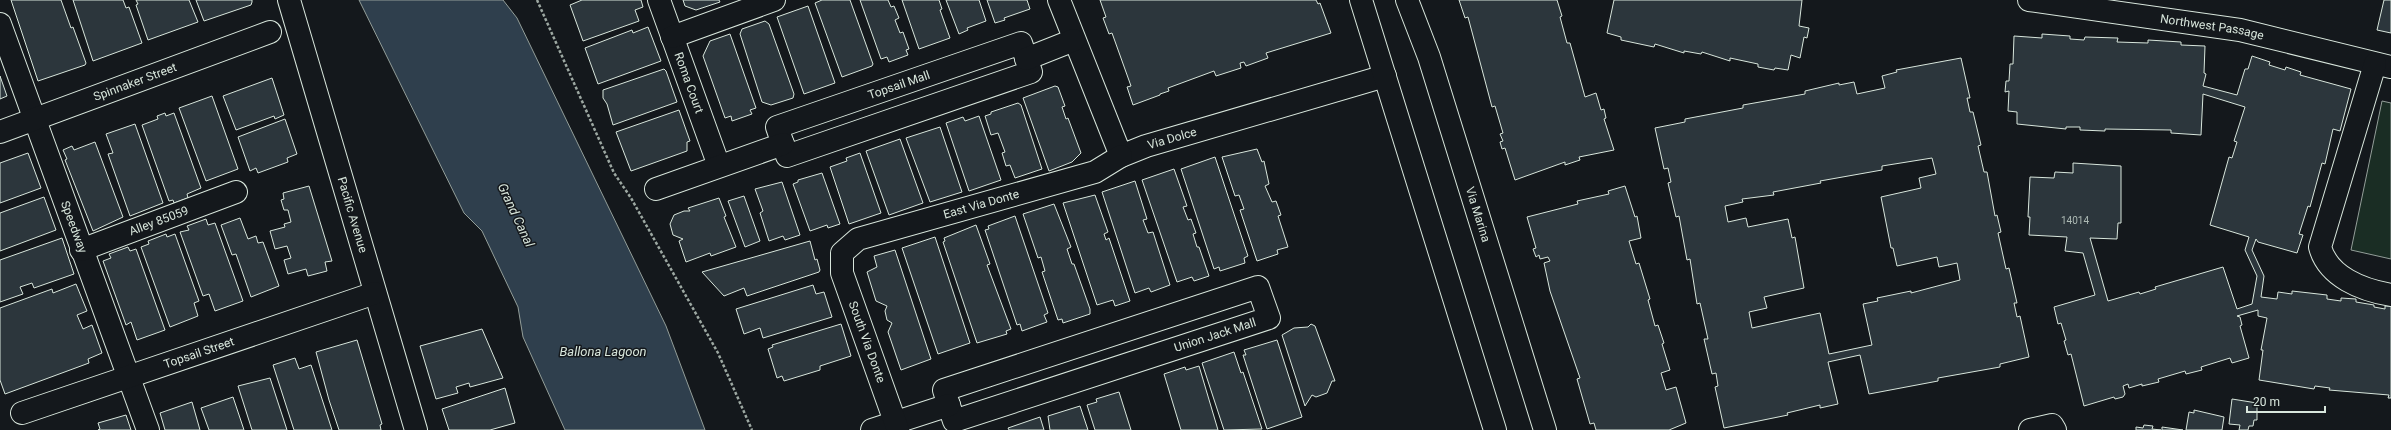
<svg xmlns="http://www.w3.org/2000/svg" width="2391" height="430" font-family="Roboto,sans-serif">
<rect width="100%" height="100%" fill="#14181c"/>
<path fill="#1a2d24" stroke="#939e99" d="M2382,101L2391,103V259L2351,250Z"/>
<path fill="#2f3f4d" stroke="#939e99" d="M359,0H503L517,18L666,326L705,430H565L523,337L518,307L482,231L464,213Z"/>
<path fill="#2c363c" stroke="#d8e6dc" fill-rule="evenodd" d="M11,0H61L71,28L73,27L86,63L85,65L38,81Z
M73,0H123L126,8L129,7L142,43L93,61Z
M136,0H189L198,22L148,40L136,5L138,4Z
M196,0H252V2L251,5L204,21Z
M582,0H641L643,7L635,10L639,21L583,41L570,5Z
M683,0H719L720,2L696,10L685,6Z
M822,0H850L873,64L872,66L842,77L815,3Z
M860,0H888L891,7L894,6L899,18L895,20L900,33L903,32L909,49L906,50L908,55L889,62L887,57L881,59Z
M902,0H939L942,9L940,10L950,38L919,49Z
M946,0H979L986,21L967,28L968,30L959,34Z
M987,0H1027L1030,9L1004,18L1005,20L995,23Z
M1100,0H1316L1318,4L1320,3L1331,33L1266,53L1268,58L1246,66L1244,62L1240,63L1241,68L1216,76L1214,71L1168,88L1169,91L1160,94V95L1133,105L1127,87L1131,86L1112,33L1109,34L1103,18L1106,17Z
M1459,0H1557L1562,16L1560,17L1567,43H1570L1585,97L1596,93L1601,110L1604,109L1606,118L1604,119L1614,150L1579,157L1580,160L1565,165V162L1515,180L1505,148L1502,149L1500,142L1503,141L1500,134L1503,133L1495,106L1492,107L1468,17L1465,18Z
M1614,0H1802L1799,26L1809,28L1807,38L1804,37L1800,58L1791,55L1788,70L1775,68L1774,70L1758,67V64L1730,58V61L1702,52L1701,54L1684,51V53L1655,44L1654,47L1621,40V37L1607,33Z
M2384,0H2391V33L2377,30Z
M808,6L835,83L804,94L777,17Z
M765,21L769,24L794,94L793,98L771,105L762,102L740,34L742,29Z
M648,27L661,61L598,84L585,48L632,30L633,33Z
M730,34L756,108L750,110L752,114L732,121L731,116L725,118L703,56L710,41Z
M2042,34L2070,36V39L2084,40L2085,37L2118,38L2117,42L2148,43V40L2181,42V45L2205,46L2204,73L2206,74L2203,86L2237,95L2245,69H2248L2252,56L2270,62L2269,65L2285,70L2286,67L2301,72L2300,75L2351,89L2340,131L2333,129L2325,164L2322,163L2310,207L2308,206L2299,234L2303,235L2297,253L2258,242L2256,239L2252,250L2264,276L2261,297L2277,299L2278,292L2292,294V291L2327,295V299L2341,301V298L2356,299V302L2374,305V307L2385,309V306H2391V398H2388L2389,395L2329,390L2330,388L2315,386L2314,389L2259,380L2263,350H2261L2267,318L2258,316V310L2237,316L2240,317L2242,325L2240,326L2249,358L2232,363L2230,358L2201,367L2202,370L2186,374L2185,371L2158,379L2159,382L2142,386V384L2129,388L2128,384L2123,386L2125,394L2123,397L2115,399L2114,397L2084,406L2071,354L2068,355L2064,341L2066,340L2061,323L2058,324L2054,307L2095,295L2083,253L2065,251L2067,237L2029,235L2030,217H2028L2030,177L2054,178L2055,172L2073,173V163L2121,166V223H2118L2117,239L2090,238L2108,301L2139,292L2140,294L2156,289L2155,287L2223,267L2237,309L2252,304L2257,276L2245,250L2249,237L2210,225L2229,157L2232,158L2237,142L2234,141L2245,107L2203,94L2201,135L2171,133V130L2105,129V131L2080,130V127H2066V129L2017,124V112L2008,111L2009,91L2005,92L2006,81H2009L2010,64H2013L2014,36L2042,38Z
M1961,58L1970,98H1967L1970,112H1973L1981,145L1978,146L1984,172H1987L1995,216L1997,215L2001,232L1998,233L2006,269L2009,268L2017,303H2014L2017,317L2020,316L2029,357L2000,364V367L1938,378V381L1869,394L1860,355L1828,362L1838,404L1820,408V405L1787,413L1788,415L1724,428L1715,387L1718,386L1716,373L1712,374L1704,339H1708L1700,303L1697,304L1690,259L1687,260L1679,216L1676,217L1668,183L1671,182L1668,168L1664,169L1655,128L1685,122V119L1743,108V105L1805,94V91L1839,83V85L1854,82L1857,94L1885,88L1882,76L1897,72L1896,70ZM1932,158L1936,174L1919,178L1921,188L1881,197L1891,248H1893L1897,266L1937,257L1939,267L1957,263L1960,280L1911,293V291L1877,298L1878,301L1863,304L1872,345L1829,354L1820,313L1752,328L1749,312L1767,308L1764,297L1804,288L1795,237L1792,238L1788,219L1748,227L1746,218L1728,222L1725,206L1743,202L1742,199L1774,195L1773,192L1821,183L1820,181L1882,170V166Z
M664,69L666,71L677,102L613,125L607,104L603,98V90Z
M0,76L7,96L0,99Z
M272,78L284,115L275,119L274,116L236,130L223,96Z
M1055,86L1058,87L1065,106L1062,107L1066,119L1068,118L1081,153L1072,162L1049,171L1023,98Z
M212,96L238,169L206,181L179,108Z
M1018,103L1021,105L1042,169L1015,178L1010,165L1006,166L1002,153L1005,152L998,133L991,135L985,116L991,114V112Z
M679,110L690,141L687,142V151L631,171L616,132Z
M165,113L166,116L174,113L201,188L187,194L188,198L174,203L173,200L169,201L142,125L158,119L157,116Z
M979,116L1001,180L969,191L946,123L963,117L965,121Z
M285,119L297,154L287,158L288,162L258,173L256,168L250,171L238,137Z
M135,124L163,203L130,216L108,154L113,153L106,134Z
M940,127L962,192L930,202L906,138Z
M900,139L923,203L889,215L866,151Z
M95,142L123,217L93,231L65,160L67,159L63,150L72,146L74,150Z
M1257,149L1262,162L1264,161L1269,184L1265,186L1272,202L1276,201L1281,215L1278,216L1288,247L1277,250L1278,254L1257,261L1240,210L1244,209L1239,195L1235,196L1222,157Z
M28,153L41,188L0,203V163Z
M860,153L881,213L849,224L830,167L847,161L846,158Z
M1215,157L1248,256L1244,258L1245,263L1220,271L1219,267L1214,269L1181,169Z
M1174,169L1187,206L1183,207L1188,220L1191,219L1196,233L1193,234L1197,247H1199L1209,276L1194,281L1192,277L1177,282L1142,180Z
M822,173L840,224L828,228L827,225L810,231L793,184L798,182V180Z
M1135,181L1147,219L1143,220L1148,233L1153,232L1170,285L1151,292L1149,288L1135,293L1102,192Z
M782,182L800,235L785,240L783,236L769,241L760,213L763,211L755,189Z
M309,186L332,261L325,262L327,271L308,276L306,269L288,274L284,260L291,258L287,246L275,249L270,231L285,227L284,224L291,222L288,210H284L281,200L284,199L283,193Z
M1625,186L1635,217L1637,216L1641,238L1629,241L1636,264L1639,263L1650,299L1648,300L1655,326L1658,325L1664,343L1662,344L1670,370L1661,373L1666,390L1676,387L1686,423L1669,430H1596L1594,423L1590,424L1577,379L1580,378L1550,291L1544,263L1550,261L1548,257L1540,259L1539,255L1536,257L1533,249L1536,248L1527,217L1578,204L1577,201L1609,194L1608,191Z
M1095,195L1108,232L1104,234L1106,240L1109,238L1130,301L1115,306L1113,300L1097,305L1063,203Z
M744,196L760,241L745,247L728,201Z
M44,197L56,230L0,251V213Z
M719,198L726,216L724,217L736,247L711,256L710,253L686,262L679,241L683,239L673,235L670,224L674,215L684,211H690L688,208Z
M1054,204L1071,247L1067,249L1072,264H1074L1090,309V314L1063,323L1062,319L1058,320L1042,272L1045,271L1041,257L1038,258L1023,214Z
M1015,216L1048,313L1044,315L1047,322L1022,331L1020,324L1017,325L985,230L989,229L988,226Z
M240,218L248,239L256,236L258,243L263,242L279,286L251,297L236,254L232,255L221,225Z
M206,219L208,225L215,223L243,301L215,311L209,294L203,296L180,232L189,230L187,226Z
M976,225L990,264L987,265L1011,329L1006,331L1007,334L977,343L943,242L945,241L944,238Z
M166,234L167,237L175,234L199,301L194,303L198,316L170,327L141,247L149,244L148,241Z
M935,237L970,343L938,354L902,248Z
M62,238L74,274L34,288L32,283L20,287L23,294L0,302V260Z
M810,241L815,260L817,259L820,270L819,272L747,296L744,288L724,296L702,272Z
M128,247L130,251L136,249L165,330L137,340L131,322L126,325L103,261L111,258L109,254Z
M895,250L931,359L901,370L888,332L892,323L887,320L885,311L887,306L876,301L867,272L877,267L874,256Z
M76,284L87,311L77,315L83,329L92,325L102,353L88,359L89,363L5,394L0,380V308L52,289L53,293Z
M813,285L816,294L824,292L832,317L763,338L760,328L744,334L736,309Z
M841,324L851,356L820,366V370L784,381L782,376L777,378L768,349L773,347L772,345Z
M1311,324L1315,326L1335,381H1332L1327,393L1316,397L1312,395L1305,406L1282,335L1294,328L1308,327Z
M482,329L503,378L470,387L469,383L456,387L458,393L436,399L420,346Z
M357,340L382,424L380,425L381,430H339L329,400L316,352Z
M1277,340L1302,417L1267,429L1243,355H1246L1244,350Z
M1234,352L1241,373L1243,372L1262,429L1224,430L1202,363Z
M295,358L299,369L311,365L332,430H294L273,365Z
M1199,366L1218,430H1181L1164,374L1185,367L1186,370Z
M270,378L287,430H252L238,386Z
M505,388L515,423L490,430H449L442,409Z
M1119,392L1131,430H1095L1087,405L1097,402L1096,399Z
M233,397L244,430H209L201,408Z
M2232,399L2257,403V420H2254L2253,426H2249L2248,430H2239L2240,425L2229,424Z
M192,402L200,430H165L160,413Z
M1080,406L1088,430H1050L1048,416Z
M2194,410L2224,417L2222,430H2186L2189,412L2194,413Z
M126,415L131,430H98L100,429L98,423Z
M1040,417L1044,430H1009L1008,428Z
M2144,425L2153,426L2152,429L2161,430H2136V427L2143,428Z
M2162,427L2183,430H2162Z"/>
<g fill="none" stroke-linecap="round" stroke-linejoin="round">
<g stroke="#d8e6dc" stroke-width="24">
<g id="minor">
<path id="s1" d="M289,0L416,430"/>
<path id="s2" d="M659,0L719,166"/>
<path id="s3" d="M1059,0L1121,156L1146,146L1385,76"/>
<path d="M1361,0L1495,430"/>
<path id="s4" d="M1407,0L1429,57L1545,430"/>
<path id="s5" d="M2029,0L2240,30L2391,67"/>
<path id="s6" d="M0,24L148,430"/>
<path d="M672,37L774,0"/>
<path d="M1021,43L1031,72L787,156L777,127Z"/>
<path d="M1026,59L1074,40"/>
<path d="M2375,64L2320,247C2328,277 2362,290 2391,295"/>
<path id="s7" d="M0,132L270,32"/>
<path d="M656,189L783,144"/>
<path id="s8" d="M81,250L236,192"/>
<path d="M1258,287L1269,318L954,421L944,390Z"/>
<path id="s9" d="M22,413L375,293"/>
<path d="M872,430L949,405"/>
<path id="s10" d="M898,430L842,273V253L858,239L1095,172L1121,156"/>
<path d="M2030,430L2052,425L2055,430"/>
</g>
</g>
<path stroke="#9da8a2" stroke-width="2.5" stroke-dasharray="3 2" stroke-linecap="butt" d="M537,0L614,173L631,198L718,353L752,430"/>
<use href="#minor" stroke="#14181c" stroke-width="22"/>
</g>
<g text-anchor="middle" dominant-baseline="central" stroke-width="3" stroke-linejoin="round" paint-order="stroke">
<g font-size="10" fill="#adbab4">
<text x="2075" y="220">14014</text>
</g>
<g font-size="12" fill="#d8e6dc" stroke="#14181c">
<text stroke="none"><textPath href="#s5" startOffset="185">Northwest Passage</textPath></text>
<text stroke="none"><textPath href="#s7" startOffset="144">Spinnaker Street</textPath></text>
<text stroke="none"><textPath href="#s2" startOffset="88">Roma Court</textPath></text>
<text transform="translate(899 85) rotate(-19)">Topsail Mall</text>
<text stroke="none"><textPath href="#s3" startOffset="222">Via Dolce</textPath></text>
<text stroke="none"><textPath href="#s10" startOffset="336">East Via Donte</textPath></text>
<text stroke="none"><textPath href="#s4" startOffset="226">Via Marina</textPath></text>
<text stroke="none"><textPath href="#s1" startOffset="224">Pacific Avenue</textPath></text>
<text stroke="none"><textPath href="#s8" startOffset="83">Alley 85059</textPath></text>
<text stroke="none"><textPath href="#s6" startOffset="216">Speedway</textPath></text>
<text transform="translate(1215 335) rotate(-18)">Union Jack Mall</text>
<text transform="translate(867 342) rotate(70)">South Via Donte</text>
<text stroke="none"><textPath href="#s9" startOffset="187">Topsail Street</textPath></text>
</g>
<g font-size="13" font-style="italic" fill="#d8e6dc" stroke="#14181c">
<text transform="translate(516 215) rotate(65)">Grand Canal</text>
<text x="603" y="351">Ballona Lagoon</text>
</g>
</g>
<path d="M2247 406v6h78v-6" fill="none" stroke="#d8e6dc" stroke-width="2"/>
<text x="2253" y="406" font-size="12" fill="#d8e6dc" stroke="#14181c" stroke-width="3" paint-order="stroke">20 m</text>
</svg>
